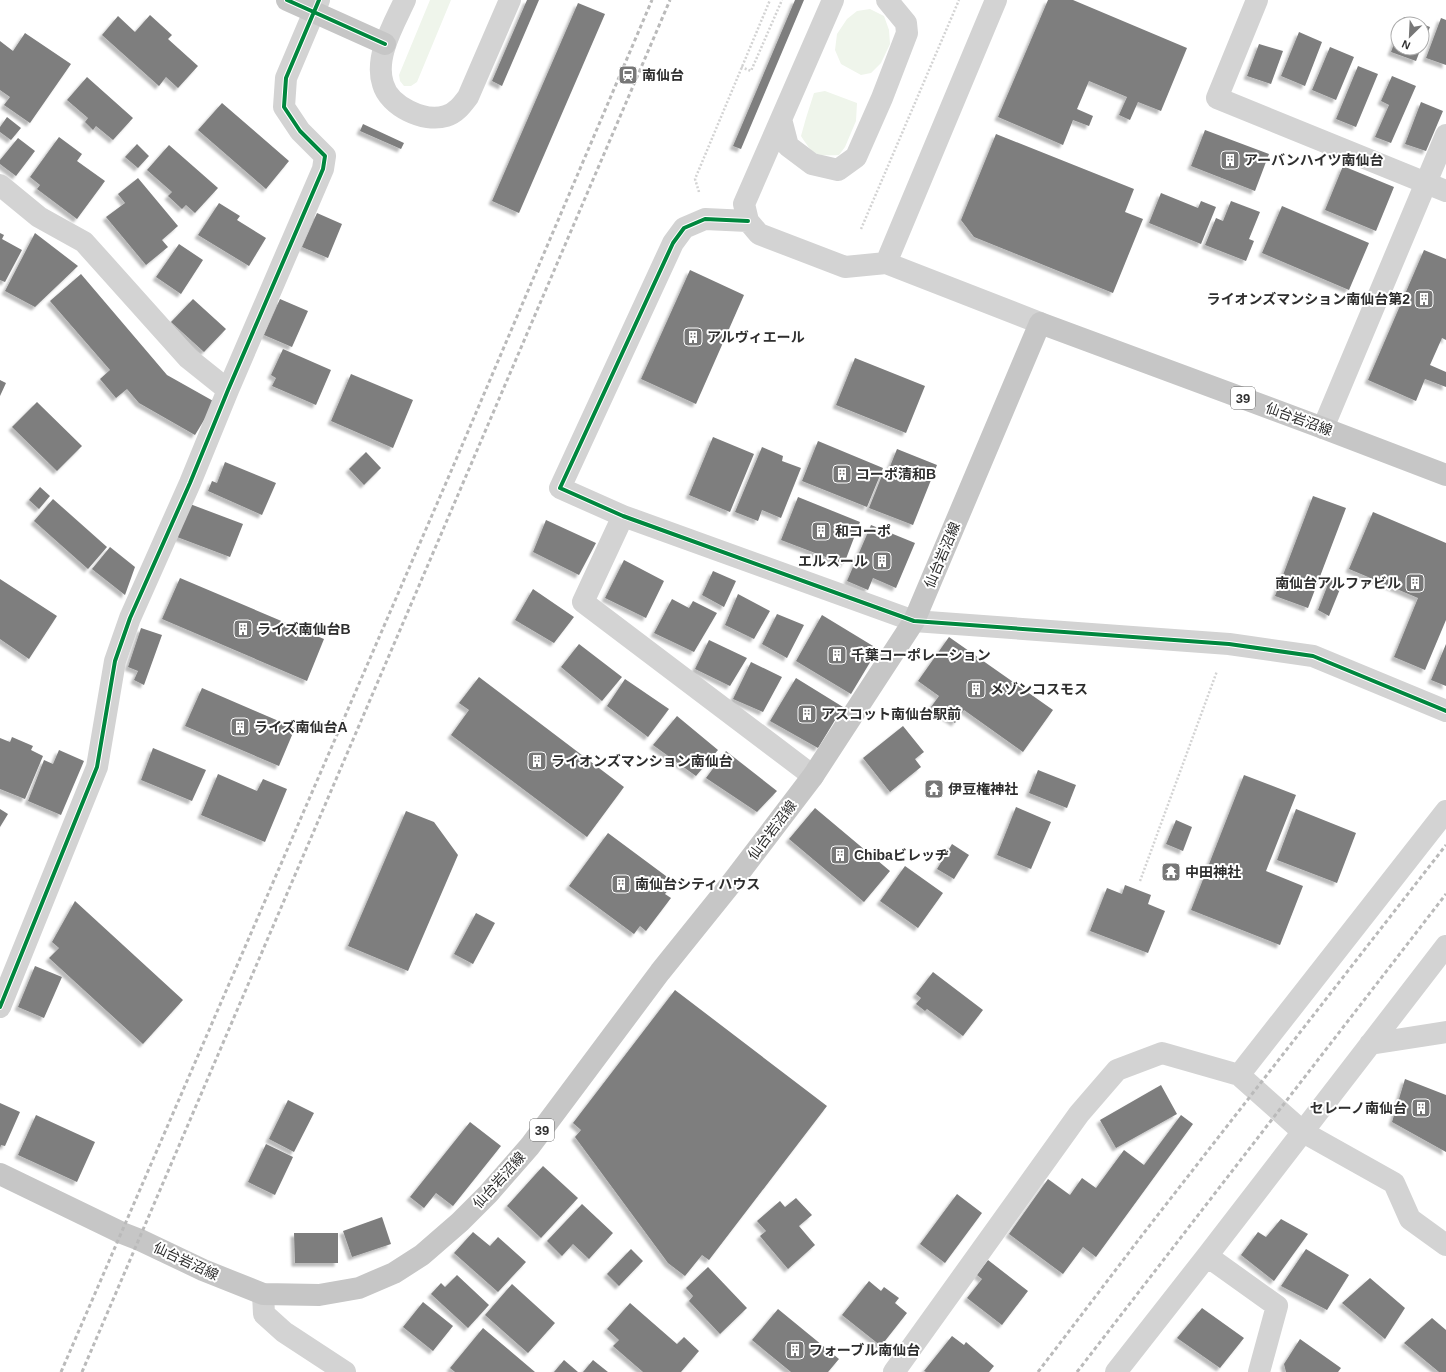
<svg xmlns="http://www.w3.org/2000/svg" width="1446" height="1372" font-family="Arial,'Noto Sans JP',sans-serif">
<defs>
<filter id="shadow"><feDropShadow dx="-3.5" dy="3.5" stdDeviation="1" flood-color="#0004"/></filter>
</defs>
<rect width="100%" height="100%" fill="#fff"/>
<path fill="#eff5eb" d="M430,0H451L417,82L411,86H404L400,81L399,75Z
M870,9L884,16L889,30L890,44L881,63L871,73L861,75L841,64L835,50L837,34L847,19L857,11Z
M825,91L857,103L856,121L845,147L839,155C815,156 814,156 801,136L806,118L814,93Z"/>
<path fill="#7e7e7e" filter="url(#shadow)" d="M527,0H539L502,86L492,81Z
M795,0H804L741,149L733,146Z
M1048,0H1073L1187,48L1161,111L1138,102L1130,120L1119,115L1127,97L1089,81L1077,109L1093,116L1089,126L1073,120L1063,145L998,117Z
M578,3L605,14L519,213L492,201Z
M150,15L172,35L168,39L198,66L178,88L166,77L159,86L102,35L118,16L135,32Z
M1404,17L1430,27L1422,46V24H1401Z
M1441,18L1446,20V65L1426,58Z
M1299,32L1322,42L1305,86L1281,76Z
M25,33L71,64L30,123L4,105L10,97L0,90V41L13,51Z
M1398,33V48H1421L1416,61L1391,52Z
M1259,44L1283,51L1271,84L1247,76Z
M1330,47L1354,57L1336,100L1312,90Z
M1358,66L1378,74L1356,127L1336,119Z
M1392,76L1416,86L1391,143L1375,137L1389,105L1381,101Z
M87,77L133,118L113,140L96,126L93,130L85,122L88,118L67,100Z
M1421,102L1443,111L1426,151L1405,144Z
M222,103L289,161L266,189L198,130Z
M7,117L21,128L11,140L0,132V127Z
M363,124L404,143L401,149L360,131Z
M1205,130L1269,154L1255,191L1191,166Z
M996,134L1134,189L1125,212L1143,219L1113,293L974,237L961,220Z
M59,137L82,154L77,161L105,181L77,219L37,189L40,185L30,177Z
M18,138L35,151L16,176L0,164V160Z
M137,144L149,156L138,168L125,157Z
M169,145L218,188L195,213L186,205L182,209L168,196L172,192L147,170Z
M1343,166L1394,187L1376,231L1325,210Z
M138,178L178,226L162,240L168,247L146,265L106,217L125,203L118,194Z
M1161,193L1198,208L1201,201L1216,207L1201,244L1149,223Z
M1231,201L1260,212L1249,239L1254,241L1246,261L1205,245L1216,218L1223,221Z
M219,203L240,216L237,220L266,238L249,266L198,235Z
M1282,206L1369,243L1349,290L1262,253Z
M317,213L342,224L328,258L302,247Z
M0,233L4,235L2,239L22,250L5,282L0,280Z
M35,233L78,266L35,307L5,291Z
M179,244L203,260L181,294L156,277Z
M1424,250L1446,259V340L1442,338L1430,365L1446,372V387L1425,379L1416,401L1368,380Z
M690,270L744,295L696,404L641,379Z
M81,274L167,375L215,402L195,435L139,403L127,389L116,398L100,379L110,370L50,301Z
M193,299L226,329L204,352L171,322Z
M280,299L308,311L292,347L264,335Z
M283,349L331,370L316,405L272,386L276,378L271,375Z
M855,358L925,386L906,433L836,405Z
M351,374L413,400L393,448L331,421Z
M0,380L6,383L0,396Z
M37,402L82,446L57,471L12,427Z
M713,437L754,454L730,512L689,495Z
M818,441L883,468L867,507L802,481Z
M762,447L783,456L782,461L801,468L781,518L762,510L758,521L735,512Z
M897,449L937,465L913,525L869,508L883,473L887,474Z
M366,452L381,468L364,485L349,469Z
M225,462L276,483L262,515L208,491L212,481L217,483Z
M40,487L50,496L39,509L29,500Z
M1313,496L1346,508L1308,608L1275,596Z
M798,497L860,522L844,564L781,540Z
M53,499L107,547L88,569L34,521Z
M190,504L243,524L230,557L177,537Z
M1373,512L1446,543V620L1425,670L1394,657L1418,598L1349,569Z
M546,520L596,543L579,575L533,552Z
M871,525L915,543L896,588L873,578L868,590L847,581Z
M110,547L135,567L125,595L92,569Z
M624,560L664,581L646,618L605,598Z
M713,571L736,581L724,607L702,595Z
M180,578L324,639L307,681L162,619Z
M0,579L57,616L29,659L0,639Z
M1330,579L1342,584L1329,616L1318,610Z
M533,589L574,617L554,643L515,620Z
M738,594L770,611L754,639L725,625Z
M672,599L689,608L693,601L717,613L694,652L654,633Z
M777,614L804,625L787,658L762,644Z
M822,615L878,649L851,694L796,661Z
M141,628L162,635L144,685L134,680L138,671L128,667Z
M949,637L1053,710L1023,752L964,710L955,723L931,707L939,696L918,681Z
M709,640L747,658L730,686L695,669Z
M579,644L622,677L602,701L561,667Z
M1446,644V686L1431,680Z
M751,662L782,677L763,712L733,699Z
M479,677L624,787L587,837L451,735L469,710L459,703Z
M796,678L843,707L818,748L770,721Z
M625,679L669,709L648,737L607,706Z
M202,688L295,728L279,766L185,726Z
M677,716L718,750L696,776L653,745Z
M903,726L924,752L915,759L921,767L890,792L863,758Z
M12,737L33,746L31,750L43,756L25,799L0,789V738L10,742Z
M153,748L206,770L192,801L141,780Z
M59,750L84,761L61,815L28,801L44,760L53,764Z
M726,751L777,791L757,812L706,778Z
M1038,770L1076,785L1067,808L1029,793Z
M218,774L257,791L263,779L287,789L265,842L201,815Z
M1244,775L1296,795L1266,871L1303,886L1280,945L1191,910Z
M1016,807L1051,822L1031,869L997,855Z
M815,808L890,871L864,902L789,839Z
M0,809L8,814L0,827Z
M1296,809L1356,833L1337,883L1277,860Z
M406,811L434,822L458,855L408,971L348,946Z
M1176,820L1192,827L1183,851L1166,844Z
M608,833L674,882L665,894L671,898L646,931L640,926L634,934L569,886Z
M952,844L969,855L954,879L937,869Z
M905,866L943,893L918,928L880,901Z
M1125,885L1151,895L1148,904L1165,911L1148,953L1090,931L1107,888L1122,894Z
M75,901L183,1000L143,1044L49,958L59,948L52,942Z
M476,913L495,923L473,964L454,954Z
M35,966L62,977L44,1018L18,1007Z
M933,972L983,1010L963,1036L927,1009L925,1011L916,1004L921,998L916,994Z
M675,990L827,1106L709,1260L702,1255L685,1276L668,1263L575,1137L581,1130L573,1123Z
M1405,1079L1446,1095V1152L1392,1122Z
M1161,1085L1177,1114L1116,1148L1100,1120Z
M288,1100L314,1113L294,1152L269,1139Z
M0,1103L20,1112L5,1146L1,1145L0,1148Z
M36,1115L95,1142L77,1182L18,1155Z
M1181,1115L1193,1124L1096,1257L1083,1247L1063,1274L1009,1234L1048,1179L1070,1195L1082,1178L1096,1188L1124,1150L1144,1165Z
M470,1122L501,1146L453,1206L436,1193L424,1208L410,1197Z
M266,1144L293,1157L275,1195L248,1182Z
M543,1166L578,1198L541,1238L507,1206Z
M957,1194L982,1213L945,1263L920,1244Z
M796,1198L812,1215L799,1226L815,1245L788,1269L760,1236L766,1231L757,1221L780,1201L785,1207Z
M582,1204L613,1233L589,1259L573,1244L562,1256L547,1241Z
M382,1217L391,1244L352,1257L343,1231Z
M1281,1219L1308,1234L1274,1281L1241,1255L1258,1232L1266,1237Z
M473,1232L490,1246L498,1237L526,1262L498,1292L454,1253Z
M294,1233H338V1263H295Z
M631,1249L643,1261L619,1286L607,1274Z
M1306,1249L1349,1275L1327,1310L1281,1286Z
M988,1260L1028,1291L1002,1325L967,1298L982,1279L977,1275Z
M708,1267L747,1308L720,1334L689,1301L693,1296L686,1288Z
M457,1275L489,1305L468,1328L431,1294L441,1283L445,1287Z
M1370,1278L1405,1308L1385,1339L1342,1303Z
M869,1281L881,1291L884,1287L899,1298L895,1303L907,1313L881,1346L842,1315Z
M512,1284L555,1323L528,1353L485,1315Z
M423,1302L453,1326L433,1351L403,1327Z
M630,1303L677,1344L684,1337L699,1351L681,1372H643L613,1346L619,1340L607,1329Z
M1202,1308L1244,1338L1220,1368L1177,1338Z
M778,1309L839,1359L828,1372H791L752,1340Z
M1432,1318L1446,1330V1372H1439L1404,1343Z
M483,1328L535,1372H455L450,1368Z
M952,1336L964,1345L966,1342L994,1366L989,1372H926L924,1371Z
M1300,1339L1341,1368L1338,1372H1286L1284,1364Z
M564,1360L578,1372H554Z
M593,1360L608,1372H583Z"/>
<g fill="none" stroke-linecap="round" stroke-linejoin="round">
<path stroke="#d3d3d3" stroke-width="2.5" stroke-dasharray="2 2" stroke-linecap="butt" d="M741,67L751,71L782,0
M699,192L695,179L770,0
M861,229L959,0
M1140,881L1217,671"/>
<path stroke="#d3d3d3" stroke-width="22" d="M405,0C394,24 374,57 383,84C389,106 424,123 446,116C456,113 462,105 468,97L510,0
M833,0L744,204L748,221L759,234L845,267L886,263
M996,0L886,263L1040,323
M1257,0L1217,98L1446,191
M781,119L788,146L812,164L838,170L856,157L882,98L907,33L906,23L887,0
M0,185L39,217L84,242L188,358L228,390
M748,221L705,219L684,228L673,243L560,488L623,516L914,621L1229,644L1313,656L1446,711
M1323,428L1446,135
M623,516L583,602L813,776
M0,1007L97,767L115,661L130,618L190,483L228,390L323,169L325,156L300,131L284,107L286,78L319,0
M1370,1044L1446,1032
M1239,1075L1303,1132L1394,1183L1410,1219L1446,1245
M1207,1256L1277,1306L1259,1372
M263,1294L264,1314L284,1332L345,1372
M894,1372L1079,1114L1117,1070L1162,1053L1239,1075L1446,811
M1116,1372L1207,1256L1446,946"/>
<path stroke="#c6c6c6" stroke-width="22" d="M287,0L385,44
M0,1174L122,1233L140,1240L203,1270L263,1294L319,1295L359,1288L394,1273L422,1255L460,1222L488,1194L530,1146L660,972L730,885L813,776L914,621L1040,323L1323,428L1446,475"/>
<path stroke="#bababa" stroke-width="3" stroke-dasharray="4 3" stroke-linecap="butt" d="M61,1372L452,469L652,0
M82,1372L670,0
M1038,1372L1143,1234L1446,845
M1077,1372L1446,894"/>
<g stroke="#fff" stroke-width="6">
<path id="cycleway" d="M287,0L385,44
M748,221L705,219L684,228L673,243L560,488L623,516L914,621L1229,644L1313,656L1446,711
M0,1007L97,767L115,661L130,618L190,483L228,390L323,169L325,156L300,131L284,107L286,78L319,0"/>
</g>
<use href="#cycleway" stroke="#00873e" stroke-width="4"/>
</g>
<defs>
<g id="station-square" transform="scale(1)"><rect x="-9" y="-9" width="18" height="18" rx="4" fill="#777" stroke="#fff"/><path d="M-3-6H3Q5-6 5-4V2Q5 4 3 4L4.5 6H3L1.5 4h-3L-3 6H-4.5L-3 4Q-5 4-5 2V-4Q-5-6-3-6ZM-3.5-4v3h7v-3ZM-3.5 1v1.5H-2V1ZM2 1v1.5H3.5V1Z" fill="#fff"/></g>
<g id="building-square" transform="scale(1)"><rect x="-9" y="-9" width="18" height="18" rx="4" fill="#777" stroke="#fff"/><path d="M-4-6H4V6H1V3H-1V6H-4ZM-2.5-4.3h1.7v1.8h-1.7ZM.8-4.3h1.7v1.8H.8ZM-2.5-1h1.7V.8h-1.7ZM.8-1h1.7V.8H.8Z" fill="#fff"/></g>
<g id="temple-square" transform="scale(1)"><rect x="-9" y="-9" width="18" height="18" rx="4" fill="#777" stroke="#fff"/><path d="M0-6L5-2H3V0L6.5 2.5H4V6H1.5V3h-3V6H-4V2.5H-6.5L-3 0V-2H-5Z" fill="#fff"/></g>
</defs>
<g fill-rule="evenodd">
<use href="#station-square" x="628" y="75"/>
<use href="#building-square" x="1230" y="160"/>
<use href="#building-square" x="1424" y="299"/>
<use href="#building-square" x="693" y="337"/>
<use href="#building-square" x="842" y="474"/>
<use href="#building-square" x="821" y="531"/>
<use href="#building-square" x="882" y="561"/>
<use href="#building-square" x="1415" y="583"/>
<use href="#building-square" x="243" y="629"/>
<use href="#building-square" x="837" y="655"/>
<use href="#building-square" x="976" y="689"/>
<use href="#building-square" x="807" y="714"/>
<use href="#building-square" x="240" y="727"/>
<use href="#building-square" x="537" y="761"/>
<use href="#temple-square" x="934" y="789"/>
<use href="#building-square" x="840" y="855"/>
<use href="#temple-square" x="1171" y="872"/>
<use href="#building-square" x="621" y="884"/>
<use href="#building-square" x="1421" y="1108"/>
<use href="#building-square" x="795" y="1350"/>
</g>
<g text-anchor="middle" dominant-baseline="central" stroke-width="4" stroke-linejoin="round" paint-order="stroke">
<g fill="#fff" stroke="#6d6d6d" stroke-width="1">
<rect x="1231" y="387" width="24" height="22" rx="3"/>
<rect x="530" y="1119" width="24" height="22" rx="3"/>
</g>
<g font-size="13" font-weight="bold" fill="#2e2e2e">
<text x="1243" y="398">39</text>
<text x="542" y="1130">39</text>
</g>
<g font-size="14" font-weight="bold" fill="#2e2e2e" stroke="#fff" text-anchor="start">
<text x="642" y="75">南仙台</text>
<text x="1244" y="160">アーバンハイツ南仙台</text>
<text x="1410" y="299" text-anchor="end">ライオンズマンション南仙台第2</text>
<text x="707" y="337">アルヴィエール</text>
<text x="856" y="474">コーポ清和B</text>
<text x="835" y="531">和コーポ</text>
<text x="868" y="561" text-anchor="end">エルスール</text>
<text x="1401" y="583" text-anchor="end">南仙台アルファビル</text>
<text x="257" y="629">ライズ南仙台B</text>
<text x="851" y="655">千葉コーポレーション</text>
<text x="990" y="689">メゾンコスモス</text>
<text x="821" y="714">アスコット南仙台駅前</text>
<text x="254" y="727">ライズ南仙台A</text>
<text x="551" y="761">ライオンズマンション南仙台</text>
<text x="948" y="789">伊豆権神社</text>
<text x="854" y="855">Chibaビレッヂ</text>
<text x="1185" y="872">中田神社</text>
<text x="635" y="884">南仙台シティハウス</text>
<text x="1407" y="1108" text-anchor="end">セレーノ南仙台</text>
<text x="809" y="1350">フォーブル南仙台</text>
</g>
<g font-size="14" fill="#2e2e2e" stroke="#fff">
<text transform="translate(1299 419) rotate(20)">仙台岩沼線</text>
<text transform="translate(942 555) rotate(-67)">仙台岩沼線</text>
<text transform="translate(772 830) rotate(-53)">仙台岩沼線</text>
<text transform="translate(499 1180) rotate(-48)">仙台岩沼線</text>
<text transform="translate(186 1261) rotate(25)">仙台岩沼線</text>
</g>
</g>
<g transform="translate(1410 36) rotate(204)"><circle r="19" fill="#ffffff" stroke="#ababab"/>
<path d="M0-3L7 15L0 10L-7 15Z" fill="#777777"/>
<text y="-6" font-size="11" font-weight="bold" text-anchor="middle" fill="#2e2e2e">N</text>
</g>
</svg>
